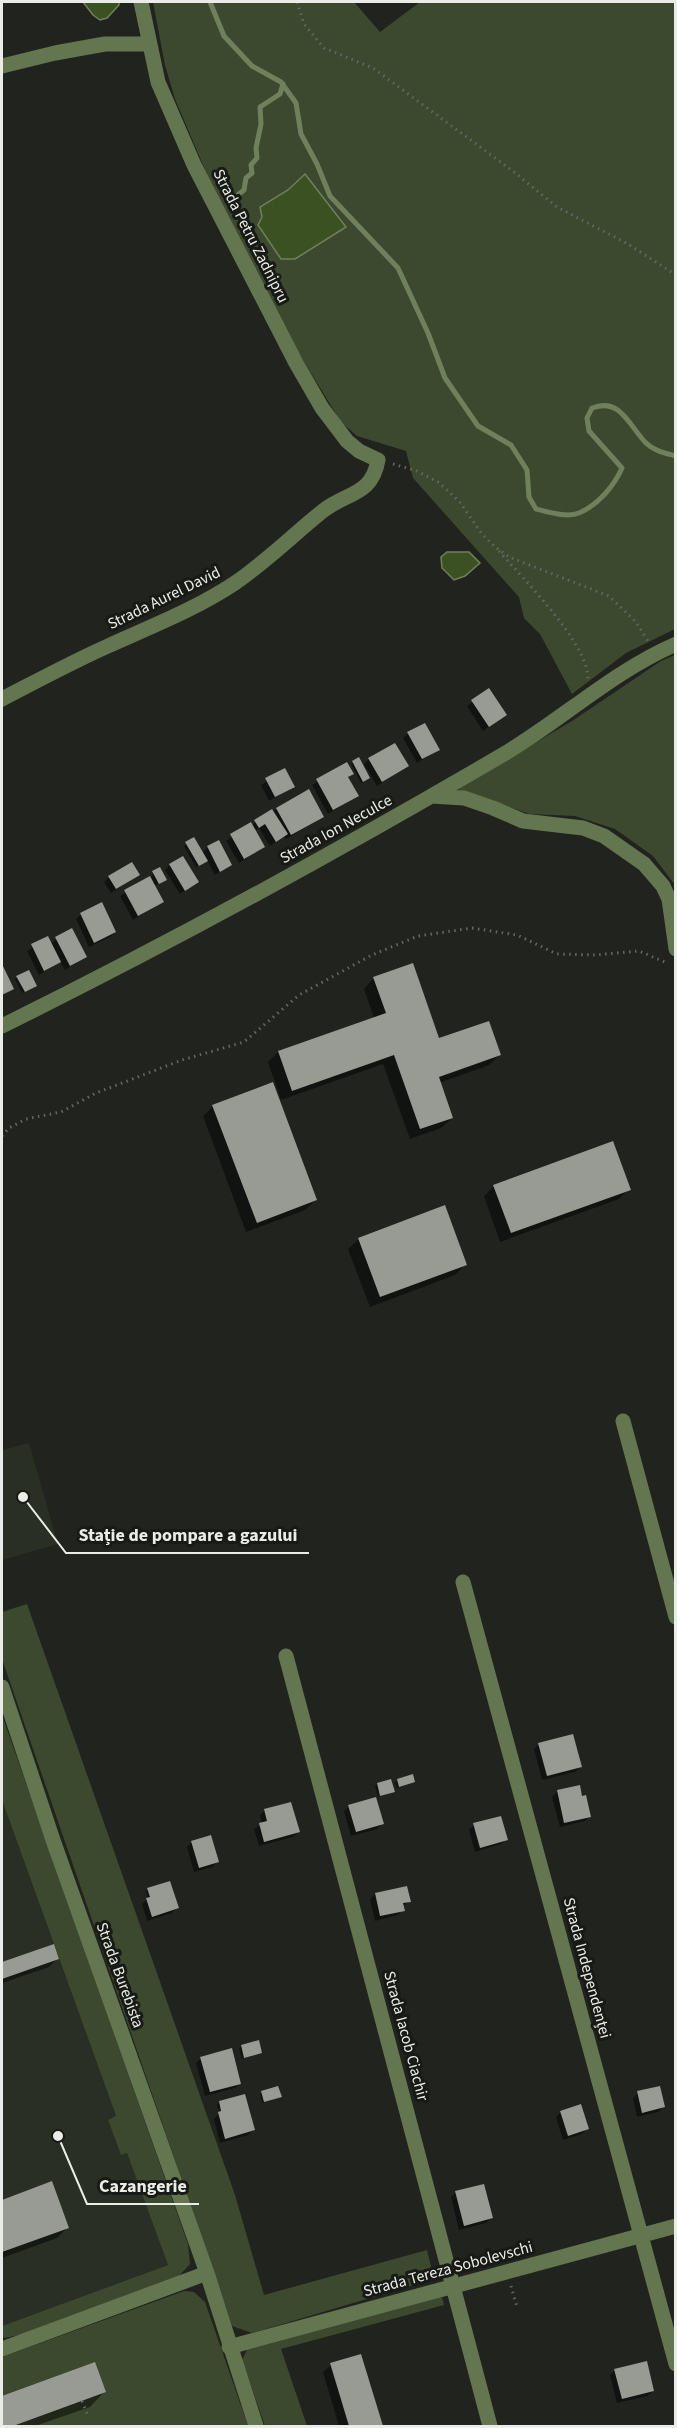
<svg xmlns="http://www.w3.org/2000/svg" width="677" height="2428" font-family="'Source Sans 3',sans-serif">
<rect width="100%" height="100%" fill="#21241e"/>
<path fill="#292f24" d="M29,1443L58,1544L2,1560V1450Z
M2,1800L116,2117L108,2120L121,2155L127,2153L168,2265L2,2326Z"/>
<path fill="#3c492e" d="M153,2H354L380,32L420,2H675V629L626,653L572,694L540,634L524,618L519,597L413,478L406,451L357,436L341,422L295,347L209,179L175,99L165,65Z
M675,655V885L653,856L615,829L575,816L530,814L457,789L572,721L661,661Z
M27,1604L235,2195L264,2295L427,2250L434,2279L252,2333L232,2326L2,1659V1612Z
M2,1715L188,2244L190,2264L177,2278L28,2333L5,2338L2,2337V2326L168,2265L127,2153L121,2155L108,2120L116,2116L2,1800Z
M184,2291L194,2292L205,2302L248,2426H2V2357Z
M442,2297L444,2305L281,2349L307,2426H265L242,2360L247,2350Z"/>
<path fill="#3b5121" stroke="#70805d" stroke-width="1.5" d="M83,2H119V5L107,18L100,20L93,15Z
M305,174L346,227L295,259H281L258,225L262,217L260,207L288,190Z
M447,552H469L480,563L465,576L454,580L442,568L441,557Z"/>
<path fill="#0007" d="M489,690L505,715L483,731L467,706Z
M408,734L438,750L417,763L403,738Z
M369,759L407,766L377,786L364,764Z
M353,762L369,778L367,780L361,783L351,764Z
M347,764L352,774L347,779L357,796L328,814L312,785Z
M285,770L293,786L269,801L261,785Z
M277,809L322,816L317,821L286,839L284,836L270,846L259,828L254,831L264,847L239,863L226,841Z
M194,839L202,853L208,847L230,865L215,875L207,860L196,867L184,846Z
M170,865L197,882L180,894L165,870Z
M153,873L163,881L154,886L162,901L133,920L120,896L152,877Z
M138,875L111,893L104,882L109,877Z
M81,914L115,932L110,937L89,947L76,919Z
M71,930L85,957L65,970L60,961L39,975L27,951L47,938L50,944Z
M2,967L12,989L2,996Z
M17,977L36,986L22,993L15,979Z
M374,978L438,1040L500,1055L489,1065L439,1083L452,1118L441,1128L410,1139L383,1064L281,1100L268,1062L278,1052L374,1018L364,989Z
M213,1106L316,1200L305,1210L246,1232L203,1116Z
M494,1186L629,1189L619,1199L500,1242L484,1196Z
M359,1239L466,1264L455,1275L370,1307L348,1249Z
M539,1744L580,1767L575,1772L542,1780L534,1749Z
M397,1781L413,1782L397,1788L395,1783Z
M377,1784L393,1791L378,1797L375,1786Z
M578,1787L590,1816L585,1821L560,1827L552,1797L557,1792Z
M349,1806L382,1824L377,1829L351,1836L344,1811Z
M265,1810L298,1832L293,1837L259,1846L254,1829L262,1824L260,1815Z
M474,1825L506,1839L501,1844L475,1852L469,1830Z
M192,1842L217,1862L212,1867L194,1872L187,1847Z
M148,1889L177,1908L172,1913L147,1921L142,1904L148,1899L146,1891Z
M375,1894L409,1901L402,1907L403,1910L398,1915L375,1921L370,1899Z
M53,1946L57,1959L49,1967L2,1983V1964Z
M241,2046L261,2052L242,2059L239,2048Z
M201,2058L240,2083L235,2088L205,2096L196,2063Z
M262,2092L280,2097L262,2103L260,2094Z
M638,2093L663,2107L658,2112L637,2117L633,2098Z
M219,2103L253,2130L248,2135L220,2143L214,2119L220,2113L217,2105Z
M561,2112L587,2129L582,2134L563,2140L556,2117Z
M51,2183L67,2228L57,2238L2,2258V2201Z
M456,2192L491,2218L486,2223L459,2230L451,2197Z
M360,2356L381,2426H339L323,2372L331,2365Z
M94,2364L104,2392L90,2407L35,2426H2V2398Z
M615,2370L653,2391L647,2396L617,2403L610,2375Z"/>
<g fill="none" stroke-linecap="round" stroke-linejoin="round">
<path stroke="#70805d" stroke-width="5" d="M210,2L224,36L252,66L281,82L296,103L301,134L317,164L330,196L398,268L428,333L445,378L478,426L511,445L527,470L529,497L536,509C549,512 567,518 579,513C598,505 614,486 622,468L589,431L587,418L592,408C621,397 629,426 646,443C654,451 665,453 676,456
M234,198L244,190L246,178L252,173L251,165L257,158L256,148L261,124L260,107L280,94L283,84"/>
</g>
<path fill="#979b93" d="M489,688L507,715L489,727L471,700Z
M425,723L440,750L422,759L407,732Z
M395,743L409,766L382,782L368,758Z
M359,757L370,778L363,782L352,761Z
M347,762L354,774L348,777L359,796L333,810L316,779Z
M285,768L295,787L275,797L265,778Z
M309,789L324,817L291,835L276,808Z
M272,809L288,834L276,842L265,824L259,828L254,820Z
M251,822L265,847L244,859L230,834Z
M194,837L208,861L199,866L185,842Z
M219,840L232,865L220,872L207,846Z
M183,856L199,882L185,891L169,864Z
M132,862L140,875L116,889L108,876Z
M160,867L167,880L159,884L152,871Z
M150,876L164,902L138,916L124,890Z
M102,902L116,932L94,943L80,913Z
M72,928L87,957L70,966L55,937Z
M48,936L61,962L44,971L31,944Z
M413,963L439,1038L489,1021L501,1055L439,1077L453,1118L420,1129L394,1055L292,1091L278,1051L386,1013L373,977Z
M2,964L14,989L2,995Z
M29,970L37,986L25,992L16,976Z
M273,1082L317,1200L257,1223L212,1105Z
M613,1141L631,1190L511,1233L493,1185Z
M445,1205L467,1265L380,1297L358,1238Z
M573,1734L582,1767L547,1776L538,1743Z
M413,1774L415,1782L399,1787L397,1779Z
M391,1779L395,1792L380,1796L377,1783Z
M580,1785L582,1796L586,1795L591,1817L564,1823L557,1790Z
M376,1797L384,1824L356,1832L348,1805Z
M291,1802L300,1832L264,1842L259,1823L267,1821L264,1809Z
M501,1816L508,1840L480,1848L473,1823Z
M211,1835L219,1862L199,1868L191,1841Z
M170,1881L179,1908L152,1917L146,1898L150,1897L147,1888Z
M407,1886L411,1902L403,1903L405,1911L380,1916L375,1893Z
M54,1944L59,1959L2,1979V1962Z
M259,2040L262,2053L244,2058L241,2045Z
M232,2048L241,2084L210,2092L200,2057Z
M278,2086L282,2097L264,2102L261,2091Z
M660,2086L665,2107L642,2113L637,2091Z
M245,2094L255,2130L225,2139L218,2112L221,2111L219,2101Z
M581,2104L589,2129L568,2136L560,2111Z
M52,2181L69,2228L2,2252V2200Z
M484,2184L493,2218L464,2226L455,2191Z
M361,2354L383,2426H349L330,2363Z
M647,2361L654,2391L622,2399L614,2369Z
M95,2362L106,2392L13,2426H2V2396Z"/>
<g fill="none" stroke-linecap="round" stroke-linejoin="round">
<path stroke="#656762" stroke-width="3" stroke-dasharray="1.5 4.5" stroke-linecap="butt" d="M297,2L304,24L324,48L373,68L514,172L557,207L628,244L676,275
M393,464L417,471L438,482L459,501L482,534L495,547L509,557L609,596L636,622L648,641
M499,551C523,579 589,644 588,679
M2,1136L9,1128L26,1119L61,1112L96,1093L182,1060L244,1042L299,995L372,955L418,936L472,928L517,935L557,954L595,955L639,951L667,963
M511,2286L517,2307
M82,2401L88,2416"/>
<path stroke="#63764f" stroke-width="15" d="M2,66L55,53L105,44H150
M2,699C37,681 72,662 108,646C152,626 196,609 235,583C267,561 294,534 324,510C348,492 372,495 378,460L359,451L347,441L322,408L296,363L194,165L158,82L141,2
M431,796L464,798L493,808L523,821L583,828L604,836L644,864L663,886L669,899L676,949
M2,1026C172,942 340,850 504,754C563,719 612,672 676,644
M623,1421L676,1617
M463,1582L676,2364
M286,1656L490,2426
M2,1687L53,1840L207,2273L256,2426
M229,2347L676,2226
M2,2349L207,2273"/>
</g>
<g text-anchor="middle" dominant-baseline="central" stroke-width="6" stroke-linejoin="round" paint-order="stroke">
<g font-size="16" fill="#eaece8" stroke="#171a15">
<text transform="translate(251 236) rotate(63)">Strada Petru Zadnipru</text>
<text transform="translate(164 598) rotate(-26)">Strada Aurel David</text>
<text transform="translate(336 829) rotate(-29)">Strada Ion Neculce</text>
<text transform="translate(587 1968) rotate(75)">Strada Independenței</text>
<text transform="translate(120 1975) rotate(70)">Strada Burebista</text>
<text transform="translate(406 2036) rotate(75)">Strada Iacob Ciachir</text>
<text transform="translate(448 2269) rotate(-15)">Strada Tereza Sobolevschi</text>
</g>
</g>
<path fill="none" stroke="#eaece8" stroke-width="2" d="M23 1497L66 1553H309M58 2136L87 2204H199"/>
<g fill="#eaece8" stroke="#171a15" stroke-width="2">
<circle cx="23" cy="1497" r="6"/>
<circle cx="58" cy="2136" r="6"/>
</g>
<g font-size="18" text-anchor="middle" font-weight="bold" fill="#eaece8" stroke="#171a15" stroke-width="6" stroke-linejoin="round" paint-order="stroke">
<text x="188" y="1541">Stație de pompare a gazului</text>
<text x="143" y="2192">Cazangerie</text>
</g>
<rect width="677" height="2428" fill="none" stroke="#eaece8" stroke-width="6"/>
</svg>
